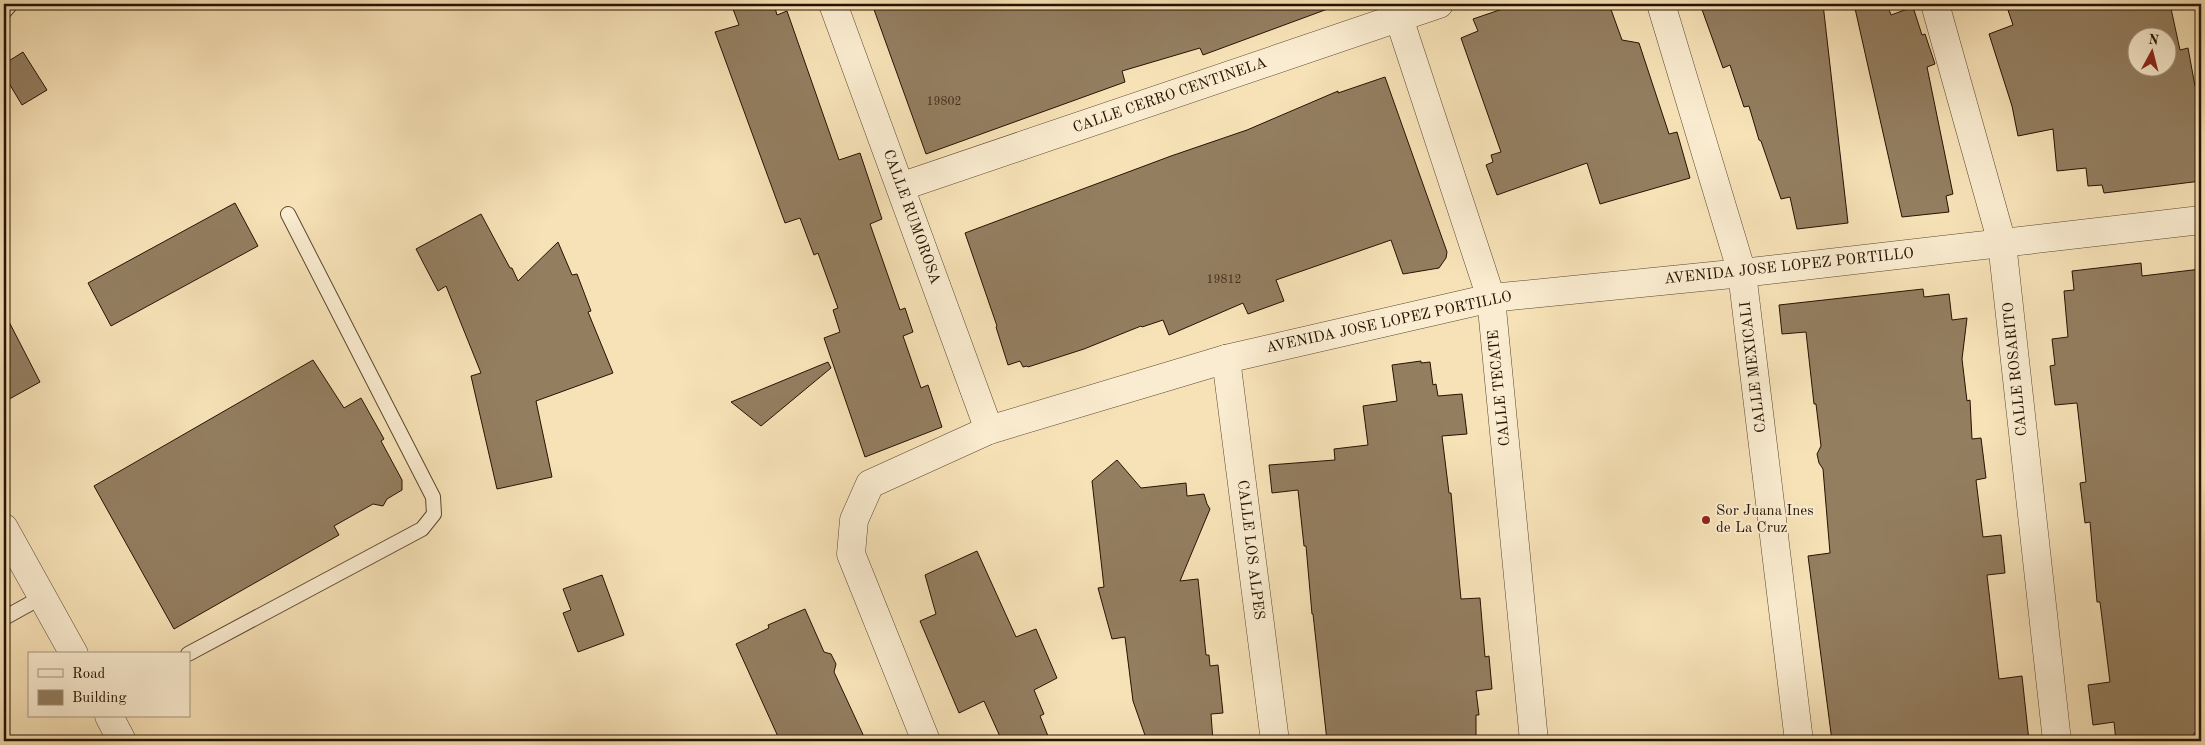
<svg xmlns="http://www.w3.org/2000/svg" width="2205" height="745" font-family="'Old Standard TT',serif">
<rect width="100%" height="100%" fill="#f7e2b7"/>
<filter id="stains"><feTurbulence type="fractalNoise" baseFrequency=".004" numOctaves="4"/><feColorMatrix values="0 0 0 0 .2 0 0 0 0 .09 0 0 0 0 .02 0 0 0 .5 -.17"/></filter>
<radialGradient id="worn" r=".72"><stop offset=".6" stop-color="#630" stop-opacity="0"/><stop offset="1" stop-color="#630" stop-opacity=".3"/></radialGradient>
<path fill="#937e60" stroke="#261201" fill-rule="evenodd" d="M747,4H774L777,15L787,11L839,160L860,153L882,219L870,224L900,310L905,308L913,332L903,336L921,388L928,385L942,427L865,457L824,338L840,332L833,310L838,308L818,253L814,255L800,218L785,223L715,32L739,25L733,9Z
M872,4H1332L1333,7L1203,55L1200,48L1122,71L1125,82L926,154Z
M1517,4H1609L1622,40L1639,43L1669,134L1677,132L1690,178L1600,204L1587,163L1497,195L1486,165L1493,162L1491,155L1501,152L1461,38L1478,31L1473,19Z
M1700,4H1823L1848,223L1797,229L1790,197L1781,199L1761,141L1759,140L1749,106L1744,107L1730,65L1723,68Z
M1854,4H1887L1891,15L1913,7L1922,35L1925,34L1935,64L1927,67L1953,194L1946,196L1949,212L1902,217Z
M2006,4H2170L2180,50L2188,48L2195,86L2201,85V181L2104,193L2102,185L2088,186L2086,168L2057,171L2053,129L2018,136L2012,106L1989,34L2013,25ZM2138,38H2168V68H2138Z
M23,52L47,90L22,105L4,75V64Z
M1385,77L1447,252L1446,258L1439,268L1403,274L1391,240L1276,280L1284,301L1248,314L1243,303L1169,335L1163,320L1142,327L1141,326L1084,349L1028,367L1027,366L1023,367L1020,361L1008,365L996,327L997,326L965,233L1171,156L1247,130L1338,91V93Z
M235,203L258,246L111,326L88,283Z
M481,214L510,268H512L518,281L558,242L572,275L577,274L591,311L588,312L613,373L536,401L552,477L497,489L471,376L481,373L446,286L438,291L416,249Z
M2141,263L2142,276L2201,269V732L2194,733L2195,741H2116L2114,722L2093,725L2088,685L2110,682L2100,602H2097L2090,522L2085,523L2080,483L2086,482L2077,403L2055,405L2050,366L2055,365L2052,339L2068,337L2064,291L2074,290L2072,271Z
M1923,289L1924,297L1949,294L1952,320L1967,318L1962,359L1967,401L1970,400L1972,439L1981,438L1986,478L1976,480L1983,537L2001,535L2005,573L1987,575L1999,679L2022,676L2029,741H1832L1808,556L1830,553L1823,469L1819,463L1817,454L1821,446L1816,404H1814L1806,332L1782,334L1779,305Z
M4,312L40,382L4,402Z
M313,360L344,408L361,398L384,439L381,441L402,480V490L387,499L383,506L373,504L334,526L339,535L174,629L94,486Z
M1421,361V363L1430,362L1433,385L1436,384L1438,396L1462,394L1467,434L1442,436L1449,493H1451L1461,599L1480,598L1485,657L1489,656L1492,689L1476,691L1479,715H1476V741H1327L1313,614H1312L1306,546H1304L1298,490L1272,493L1269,465L1335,460L1334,449L1368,445L1363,406L1397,401L1392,365Z
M828,362L831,368L761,426L731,402Z
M1117,460L1141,488L1186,483L1187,496L1204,494L1207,504L1210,509L1180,581L1198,579L1206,655H1209L1210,666L1218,665L1223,713L1211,714L1213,741H1147L1133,701L1125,637L1112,639L1098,588L1104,587L1092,481Z
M977,551L1016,637L1036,629L1057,678L1034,690L1044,714L1040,716L1050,741H1002L984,701L959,713L920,621L936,614L925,575Z
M602,575L624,635L578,652L563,613L571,610L563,589Z
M805,609L824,652L831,654L836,664L834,672L866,741H780L736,644L769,628L768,625Z"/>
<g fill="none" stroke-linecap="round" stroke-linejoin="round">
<g stroke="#5a462e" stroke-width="16">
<path id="service" d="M4,12L11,4
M4,618L42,597
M188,654L422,529L434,514L433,497L288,214"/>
</g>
<g stroke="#5a462e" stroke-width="29">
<path id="minor" d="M833,4L989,430
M1661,4L1742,273L1799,741
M1399,18L1491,298L1534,741
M900,187L1439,4
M2002,243L2057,741
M1226,359L1275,741
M4,528L74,654
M109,716L122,741"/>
</g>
<g stroke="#5a462e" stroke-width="29">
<path id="tertiary" d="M1935,4L2002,243
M926,741L851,554L854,520L870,484L989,430L1226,359L1491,298L1742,273L2201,220"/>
</g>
<use href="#service" stroke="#faecd0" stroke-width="14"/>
<use href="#minor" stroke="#faecd0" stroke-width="28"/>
<use href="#tertiary" stroke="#faecd0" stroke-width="28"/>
</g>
<circle fill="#8f2418" stroke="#faecd0" stroke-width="2" cx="1706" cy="520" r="5"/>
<g text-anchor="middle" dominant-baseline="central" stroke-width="4" stroke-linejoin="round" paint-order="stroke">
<g font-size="12" fill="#412d19">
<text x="944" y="102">19802</text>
<text x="1224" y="280">19812</text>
</g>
<g font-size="15" fill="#261201" stroke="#faecd0">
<text transform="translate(1170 96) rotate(-19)">CALLE CERRO CENTINELA</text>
<text transform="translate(911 217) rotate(70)">CALLE RUMOROSA</text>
<text transform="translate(1789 267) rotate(-6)">AVENIDA JOSE LOPEZ PORTILLO</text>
<text transform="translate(1389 323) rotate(-12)">AVENIDA JOSE LOPEZ PORTILLO</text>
<text transform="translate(1754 367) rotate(-97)">CALLE MEXICALI</text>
<text transform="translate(2016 369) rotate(-96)">CALLE ROSARITO</text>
<text transform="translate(1500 388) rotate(-96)">CALLE TECATE</text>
<text transform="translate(1250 550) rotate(83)">CALLE LOS ALPES</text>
</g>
<g font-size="15" fill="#261201" stroke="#faecd0" text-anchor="start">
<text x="1716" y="511">Sor Juana Ines<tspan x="1716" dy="17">de La Cruz</tspan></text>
</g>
</g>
<rect width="2205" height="745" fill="none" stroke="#f7e2b7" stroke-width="20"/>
<rect x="5" y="5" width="2195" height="735" fill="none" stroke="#261201" stroke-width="2.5"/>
<rect x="10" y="10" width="2185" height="725" fill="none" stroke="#261201"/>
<rect x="28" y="652" width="162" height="65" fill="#faecd0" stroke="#a5957d"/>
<rect x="38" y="669" width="25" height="8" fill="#faecd0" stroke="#a5957d"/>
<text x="72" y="678" font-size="15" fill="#261201">Road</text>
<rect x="38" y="690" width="25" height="15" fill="#937e60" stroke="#a5957d"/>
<text x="72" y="702" font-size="15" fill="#261201">Building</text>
<g transform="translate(2152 52) rotate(7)"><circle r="24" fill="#faecd0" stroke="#a5957d"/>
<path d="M0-4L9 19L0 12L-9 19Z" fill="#8f2418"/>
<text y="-8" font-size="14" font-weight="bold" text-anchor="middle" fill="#261201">N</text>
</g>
<rect width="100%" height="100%" filter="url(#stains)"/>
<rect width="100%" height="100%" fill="url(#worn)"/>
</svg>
